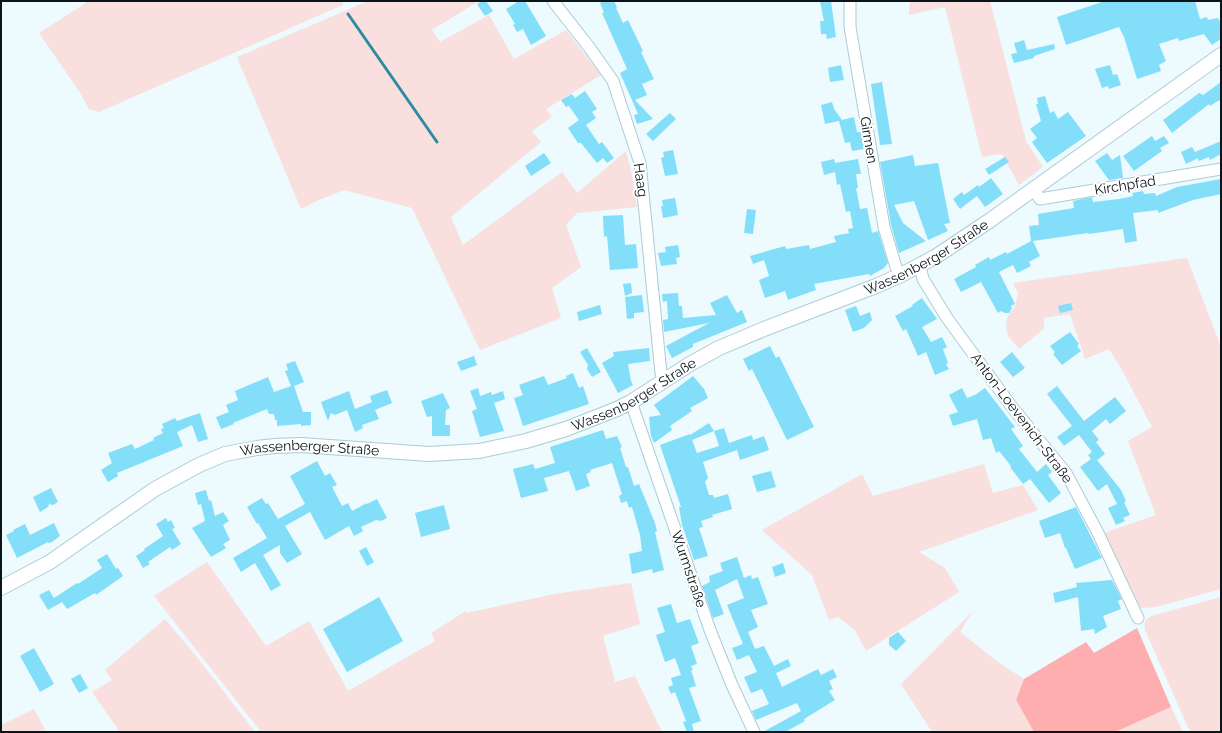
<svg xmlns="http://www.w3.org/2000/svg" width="1222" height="733" font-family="Raleway,sans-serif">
<rect width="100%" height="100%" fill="#edfafe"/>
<path fill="#f9dfde" d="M89,1H342L343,5L99,112L89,109L81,94L39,33Z
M368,1H479L432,30L440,42L489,15L514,59L566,30L601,75L546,109L552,117L532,131L541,142L451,217L463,245L562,172L577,193L626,151L632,175L637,207L577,213L566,225L581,267L552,288L561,318L480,350L412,208L344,190L317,201L301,209L237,57Z
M910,1H990L1026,141L1043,167L1019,185L1002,154L982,157L945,7L909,15Z
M1187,258L1221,347V589L1156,607L1141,608L1135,603L1104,533L1156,515L1128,441L1152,427L1121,368L1109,349L1085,359L1070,314L1044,318V329L1019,349L1008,336L1006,322L1009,314L1015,306L1018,293L1013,283Z
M984,464L993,493L1023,485L1038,510L919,552L945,568L959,592L866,651L855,630L838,617L829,620L812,575L762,530L862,474L873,496Z
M207,562L266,646L309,621L348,691L435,641L431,633L466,611L467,613L554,594L631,583L640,624L603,636L615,682L635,676L662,732H261L154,596Z
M1221,597V732H1190L1145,630C1144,623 1145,620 1151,616Z
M973,611L960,632L998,662L1024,679L1016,700L1034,732H932L901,684Z
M165,619L196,656L255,732H120L92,692L112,680L105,670Z
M1171,707L1183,732H1115Z
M34,709L46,732H1V725Z"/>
<path fill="#feaeaf" d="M1137,628L1171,707L1115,732H1034L1016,700L1024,679L1086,642L1094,653Z"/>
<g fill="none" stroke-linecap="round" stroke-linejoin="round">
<path stroke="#2e8ba4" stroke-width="3" d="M348,14L437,142"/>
</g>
<path fill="#83def9" d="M482,1H486L493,11L485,16L477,4Z
M519,1H525L546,36L531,45L523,29L517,32L513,25L515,24L506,9Z
M605,1H614L617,7L616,8L623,23L628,20L643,51L641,52L654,79L642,84L647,95L635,100L653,119L637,124L634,115L638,114L620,73L627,69L602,13H604L600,3Z
M820,1H831L836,37L827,39L826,34H821L820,21H824Z
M1105,1H1195L1200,19L1207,17L1208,20L1218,18L1221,24V39L1212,45L1204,34L1179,41L1178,38L1159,44L1166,61L1159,65L1161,71L1137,79L1124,37L1119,27L1066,45L1057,17Z
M1024,40L1027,50L1054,44L1055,49L1034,56V58L1014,63L1011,54L1017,53L1014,43Z
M841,65L844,80L830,82L828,68Z
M1110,65L1113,75L1117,74L1121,85L1109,89L1108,86L1102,88L1095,69Z
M882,82L892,144L880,145L871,84Z
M1221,82V100L1216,102L1210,106L1209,104L1172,133L1163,120L1199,93L1203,95Z
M585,91L597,109L592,112L596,118L586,125L599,144L602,142L614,158L607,163L603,158L597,163L581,143H578L568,128L579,120L569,106L566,107L561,100L572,94L575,98Z
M1045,96L1050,113L1054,111L1058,119L1068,112L1086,136L1047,163L1032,142L1037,138L1030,129L1041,121L1036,104H1038L1037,98Z
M832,102L834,109L842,120L854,117L857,132H861L864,149L852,151L850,142L845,143L839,121L825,124L821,105Z
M670,113L676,119L653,141L646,134Z
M1152,136L1155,141L1164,136L1169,143L1160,148L1162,151L1134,171L1123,156Z
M1221,141V154L1210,160L1209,157L1199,161L1197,157L1198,158L1186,164L1181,152L1192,147L1195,152Z
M673,150L678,174L665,176L661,158L664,157L663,152Z
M544,153L551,163L531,176L525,166Z
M1107,153L1112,160L1120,155L1123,178L1109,180L1095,161Z
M913,155L915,166L938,163L950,223L944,224L948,231L928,240L914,201L894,205L903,223L926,241L899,253L891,225L880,162Z
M1005,157L1009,162L989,175L985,169Z
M834,159L835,163L858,159L861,174H856L858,188H856L860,209L867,208L872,233L878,231L888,263L884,268L870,276L869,274L814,284L816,290L788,300L785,291L765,298L759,280L769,276L764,260L753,264L750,256L785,246L786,249L809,245L810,249L836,242L834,236L849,233L848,229L853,228L850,211L846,212L840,184L837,185L835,172L824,175L821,162Z
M991,178L1003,194L985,207L977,196L960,209L953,199L962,192L964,195L978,185L979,187Z
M1221,179V194L1193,200L1158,213V210L1133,213L1137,241L1125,243L1123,229L1089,234L1088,233L1033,241L1040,256L1029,262L1031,266L1017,273L1013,265L999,272L1015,304L1011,306L1012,308L1009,313H1005L1001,311L998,313L981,282L961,292L954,279L976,267L975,265L989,257L990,260L1006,252L1007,254L1031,241L1029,226L1039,225L1038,214L1074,208L1073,201L1092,197L1093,202L1119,199L1133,196L1132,193L1143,191L1144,194L1155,193L1156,196L1177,187Z
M675,198L678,215L663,218L661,206H663L662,200Z
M747,209L756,210L753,234L744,233Z
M623,215L625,245L636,244L638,268L610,270L607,236L604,237L603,216Z
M678,245L680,257L676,258L677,264L661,266L658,253L666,252L665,247Z
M631,283L632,293L625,296L623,284Z
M678,293L679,306H682L683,318L716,315L710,303L727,295L737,313L742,310L747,322L693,344V347L672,358L666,346L709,323L664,332L663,320L668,319L667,301L663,302L662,294Z
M642,295L644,312L634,313V318L627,319L625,297Z
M922,298L937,319L922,327L931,342L942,337L947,347L943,349L948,363L946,364L949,369L935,375L926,352L918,356L906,329L903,331L895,316L913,306L912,305Z
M1071,303L1073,310L1060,313L1058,306Z
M600,305L602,314L579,321L577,312Z
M856,306L860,316L870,312L872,320L864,328L853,332L845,310Z
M1070,332L1079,344L1077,346L1081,351L1062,365L1053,354L1055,352L1050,346Z
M770,346L776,358L779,356L814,427L787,440L752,369L749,371L743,359Z
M587,348L601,372L592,377L587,369L588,365L580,352Z
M649,348L650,361L628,364L631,381L633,385L618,393L602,363L614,356L613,352Z
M1012,352L1025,368L1013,377L1000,362Z
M474,356L477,365L461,371L457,362Z
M295,361L304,382L294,386L303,412H311V425L301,426V424L277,426V420H275L274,414H269L267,409L233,423L234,424L221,429L216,417L229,412L226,405L238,400L235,391L268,377L274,392L291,386L285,371L288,370L286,364Z
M573,373L579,388L583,386L589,404L523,426L514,398L523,395L519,385L544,376L548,385L567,378L566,376Z
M693,376L704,389L708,398L690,408L692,411L670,426L672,430L654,443L651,436L649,417L661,415L654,405Z
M1057,386L1084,421L1115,397L1126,411L1110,424L1106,419L1092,431L1099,440L1096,442L1105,454L1097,460L1121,490L1126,501L1124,502L1130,515L1123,518L1125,521L1116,525L1108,508L1117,504L1107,484L1098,491L1080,467L1091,459L1088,455L1092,452L1079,435L1064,446L1057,437L1072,426L1047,394Z
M478,388L480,396L491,392L492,395L503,391L505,399L494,403L504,431L480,437L472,411L477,409L470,391Z
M962,388L967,398L975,395L985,388L1015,427L1011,429L1023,446L1019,449L1037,472L1046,464L1052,472L1048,475L1061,493L1049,503L1030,479L1023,484L1010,467L1011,466L999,451L996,453L991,438L983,440L977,419L953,426L949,415L958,412L949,395Z
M387,390L392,403L375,410L379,419L362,425L363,428L355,432L347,410L335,415L331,413L328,421L321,402L349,391L355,409L372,402L370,396Z
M443,393L450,408L446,410L445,425H450V436H432V416L427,417L421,401Z
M200,413L208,439L198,442L192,425L177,432L183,446L117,473L118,476L108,482L101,470L112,463L108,453L132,444L135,449L154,440L153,438L163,433L161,429L164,428L162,424L175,418L177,421Z
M709,423L714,431L692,440L697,453L719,446L714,431L724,428L729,443L752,435L753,440L764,436L769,450L740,460L737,450L703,462L708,478L705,482L709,495H713L714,498L728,494L732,509L712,515L713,517L701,521L703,527L699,528L708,556L694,560L682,525L679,507H681L660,445L690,434V435Z
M603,430L606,439L617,436L622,447L620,448L626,467H628L634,486L639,484L655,523L657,531L655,532L664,570L653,573L652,569L632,574L629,554L642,551L640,535L632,507L629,508L627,501L621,503L619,496L622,494L612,463L590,470L591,472L586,474L590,486L576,491L569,471L544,478L548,491L521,498L513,469L533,464L535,469L555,463L550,447Z
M317,461L325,476L330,473L337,485L332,487L342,506L348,503L352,511L367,503V504L377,499L387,518L381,521L376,520L361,527L363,531L354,536L349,526L325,540L310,512L285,526L302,554L287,563L280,553V545L263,555L281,585L271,591L255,563L241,572L233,558L267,538L258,523L257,524L247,507L262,498L266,504L268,503L278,519L305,504L290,476Z
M771,471L776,487L757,492L752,476Z
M51,488L58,502L53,505L49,504L48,507L40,512L33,497Z
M206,490L209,501L211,500L215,516L223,512L229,521L223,525L230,540L223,544L226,548L211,557L192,528L205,521L201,504L198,505L195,493Z
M444,505L450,529L421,537L415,513Z
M1076,507L1102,558L1075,569L1066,548H1065L1060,533L1045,538L1039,521Z
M166,518L168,522L171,520L175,528L172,529L181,544L172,550L170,547L148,562L150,564L143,568L136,556L145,550L144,549L163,536L156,524Z
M54,523L60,536L52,542L48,543V542L17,558L6,535L14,531L13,530L25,524L30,535Z
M366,547L374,562L367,566L359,551Z
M107,554L116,569L118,568L123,576L96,595L95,593L67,609L62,602L48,610L39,595L49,590L54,598L77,583L78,584L102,568L97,560Z
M737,557L744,578L751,575L752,579L758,577L768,604L751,610L758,627L748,632L755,649L764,646L774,666L788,659L791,666L776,673L782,687L818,669L821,675L833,669L837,677L829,681L833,689L829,691L835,700L804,719L805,721L785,732H763L801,711L797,703L756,720L752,711L769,704L762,689L751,693L744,677L757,672L749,655L737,660L732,648L743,644L727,605L744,598L737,579L715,590L724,614L713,618L702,586L710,582L709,576L723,571L720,563Z
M783,563L786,573L775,577L772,567Z
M1112,580L1122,599L1118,601L1121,609L1103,616L1107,627L1095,634L1094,629L1081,631L1078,597L1055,603L1053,593L1077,587L1076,583Z
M379,597L403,641L347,672L323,629Z
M671,604L677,623L690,619L699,643L691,646L697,664L691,666L693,670H691L696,686L689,688L701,721L692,724L694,732H687L683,722L686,721L675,692L671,694L668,687L673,685L671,678L681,675L675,658L665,662L656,635L665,632L657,608Z
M898,632L906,641L896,651L889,645V638Z
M34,648L54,684L40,692L20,656Z
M80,674L88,688L79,693L71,679Z"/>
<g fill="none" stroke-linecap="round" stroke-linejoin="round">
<g stroke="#accbd5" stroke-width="13">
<path id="minor" d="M553,1L589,47L613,81L640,163L661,373L664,381
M850,1V27L884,227L896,267L901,275
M1033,189L1040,199L1221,169
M920,266L923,279L947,318L1012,407L1066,473L1098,533L1138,618
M631,402L710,630L732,685L754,732"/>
</g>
<g stroke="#accbd5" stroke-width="16">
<g id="major">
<path id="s1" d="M1,588L50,562L155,489L199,465L225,454L257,448L275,446L301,445L429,454L479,451L526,441L566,429L617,409L631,402L690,364L719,348L764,329L876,286L901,275L935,257L989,221L1221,55"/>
</g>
</g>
<use href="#minor" stroke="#fff" stroke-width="11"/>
<use href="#major" stroke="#fff" stroke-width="14"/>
</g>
<g text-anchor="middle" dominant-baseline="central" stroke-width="4" stroke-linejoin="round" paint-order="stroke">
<g font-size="14" fill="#0a1519" stroke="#fff">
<text transform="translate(869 140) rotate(80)">Girmen</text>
<text transform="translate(641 180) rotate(82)">Haag</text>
<text transform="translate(1125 185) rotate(-9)">Kirchpfad</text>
<text stroke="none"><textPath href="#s1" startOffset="1007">Wassenberger Straße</textPath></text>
<text stroke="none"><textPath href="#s1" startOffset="683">Wassenberger Straße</textPath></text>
<text transform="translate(1022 418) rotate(53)">Anton-Loevenich-Straße</text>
<text stroke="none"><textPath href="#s1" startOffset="347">Wassenberger Straße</textPath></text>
<text transform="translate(689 569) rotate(71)">Wurmstraße</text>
</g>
</g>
<rect width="1222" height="733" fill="none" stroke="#0a1519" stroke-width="4"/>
</svg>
